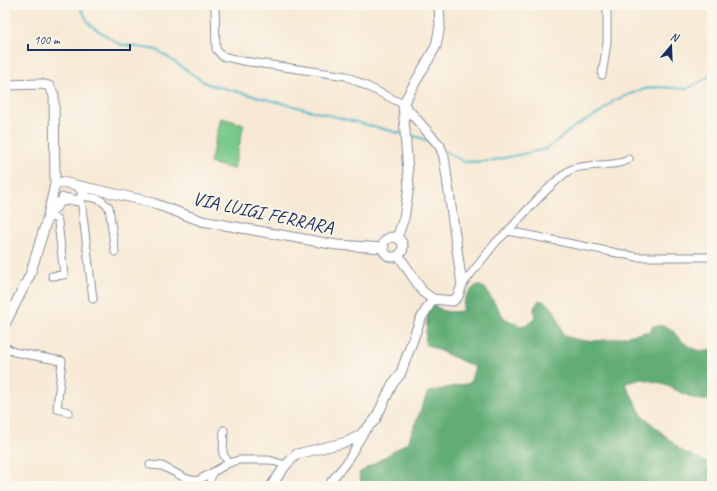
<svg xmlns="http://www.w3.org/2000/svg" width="717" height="491" font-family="Caveat,sans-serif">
<rect width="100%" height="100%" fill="#fbf7ec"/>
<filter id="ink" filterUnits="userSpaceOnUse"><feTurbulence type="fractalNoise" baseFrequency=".025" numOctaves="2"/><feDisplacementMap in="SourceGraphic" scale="8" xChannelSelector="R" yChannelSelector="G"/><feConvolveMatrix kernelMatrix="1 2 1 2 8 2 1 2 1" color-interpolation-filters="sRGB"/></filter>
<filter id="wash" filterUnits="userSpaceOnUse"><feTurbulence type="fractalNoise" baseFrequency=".012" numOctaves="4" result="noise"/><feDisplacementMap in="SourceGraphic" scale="16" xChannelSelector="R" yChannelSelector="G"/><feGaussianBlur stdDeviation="0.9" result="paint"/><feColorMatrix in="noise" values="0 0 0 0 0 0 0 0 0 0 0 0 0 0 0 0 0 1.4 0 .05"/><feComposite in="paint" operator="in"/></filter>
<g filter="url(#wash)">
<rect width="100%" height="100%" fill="#f7e9d5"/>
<path fill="#79c98a" stroke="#4a7c74" d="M221,118L244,124L234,169L210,163Z"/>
<path fill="#62ad76" stroke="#3e6e6a" d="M477,285L485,288L504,318L520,326L529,324L535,318L534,308L539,300C556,304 558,320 563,335C589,348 624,336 651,331L653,326C672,324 670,330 682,341C686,345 693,348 699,351L712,349V401L695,399L661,383L643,379L625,383L642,415L682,451L712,465V486H362L359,473L408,442L428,392L470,383L475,367L425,344L429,300C442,312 445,313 462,311C464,299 466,293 477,285Z"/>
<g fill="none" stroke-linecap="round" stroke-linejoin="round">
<path stroke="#4db8ca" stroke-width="2" d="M79,5L90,25L119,44L157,50L207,84L403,134
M409,135L421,138L434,145
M445,151L464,162L490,161L546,149L574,127L601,112L615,100L640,90L657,87L687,89L712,75"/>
</g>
</g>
<g filter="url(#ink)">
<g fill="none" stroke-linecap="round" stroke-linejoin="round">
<g stroke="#898c9a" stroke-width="9">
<path id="minor" d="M215,5L216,49L222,56L243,61L346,76L403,104
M602,75L607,43V5
M83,196L99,199L109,207L115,252
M81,199L93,299
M48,216L57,219L58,222L64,275L52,276
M508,231C520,218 558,175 572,169C588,163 620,167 629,159
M462,285L497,241L508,231L637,257H712
M5,347L14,352L62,361L57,409L69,412
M224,430L223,454L229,463
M150,465L162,466L187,479L197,481L229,463L239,460H269L286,465
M209,486L212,474
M330,486L331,481L346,463L364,433"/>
</g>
<g stroke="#898c9a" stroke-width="11">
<path id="tertiary" d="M5,85L41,84L49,86L54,95L55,184L48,216
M55,184L62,182L147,201L202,221L337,245L384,248
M63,198L79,201L84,193L78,186
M383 247a10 10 0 1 1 20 0a10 10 0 1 1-20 0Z
M397,238L404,218L409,187L403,104
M399,256L423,292L433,299L453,301L458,296L462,285L444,157L440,146L403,104L436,46L440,26L439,5
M5,324L30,275L48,216L60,202L68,200
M271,486L286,465L297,454L347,442L360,435L375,420L393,383L400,375L420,320L433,299"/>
</g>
<use href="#minor" stroke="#fff" stroke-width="7"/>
<use href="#tertiary" stroke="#fff" stroke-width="9"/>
</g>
</g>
<g text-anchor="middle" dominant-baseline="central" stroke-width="3.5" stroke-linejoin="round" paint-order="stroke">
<g font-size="19" fill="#1b2f5e" stroke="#fbf7ec">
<text transform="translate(263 213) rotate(12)">VIA LUIGI FERRARA</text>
</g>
</g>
<rect width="717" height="491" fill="none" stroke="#fbf7ec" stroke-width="20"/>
<g transform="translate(671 46) rotate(19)" stroke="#fbf7ec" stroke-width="3" paint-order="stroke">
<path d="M0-3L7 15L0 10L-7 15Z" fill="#1b2f5e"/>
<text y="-6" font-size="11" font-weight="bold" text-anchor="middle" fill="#1b2f5e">N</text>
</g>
<path d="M28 44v6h102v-6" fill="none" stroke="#1b2f5e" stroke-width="2"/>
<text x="34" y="44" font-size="12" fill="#1b2f5e" stroke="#fbf7ec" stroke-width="3" paint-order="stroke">100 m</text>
</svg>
